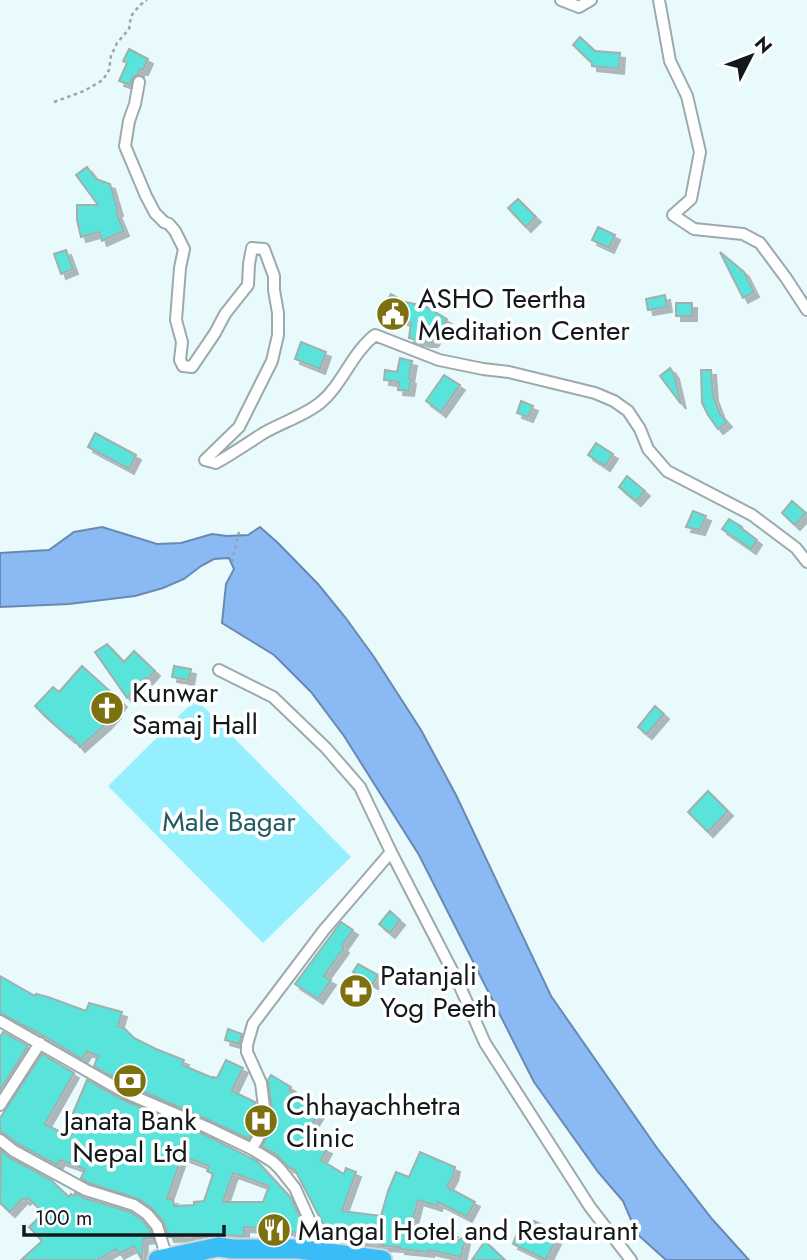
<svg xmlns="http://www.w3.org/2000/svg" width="807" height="1260" font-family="Jost,sans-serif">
<defs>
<filter id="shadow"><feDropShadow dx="5" dy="5" stdDeviation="0" flood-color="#0004"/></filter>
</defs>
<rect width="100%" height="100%" fill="#e9fafd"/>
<path fill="#96efff" d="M196,699L351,857L263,943L108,786Z"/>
<path fill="#8bb9f3" stroke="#6789b2" stroke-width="2" d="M102,527L157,544L181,543L212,534L227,536L248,535L260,527L278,543L318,584L345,617L374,657L421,730L456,795L551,996L657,1148L712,1219L749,1260H666L637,1234L623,1201L598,1172L534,1082L419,855L344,736L311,692L274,655L222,623L226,584L234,569L229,558L214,559L201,566L184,579L163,588L135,596L69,604L0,607V553L49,550L74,532Z"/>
<path fill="#58e4da" stroke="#a1b0ae" stroke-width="2" fill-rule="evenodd" filter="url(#shadow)" d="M580,37L595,51L620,53L619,69L592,66V63L573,45Z
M129,49L148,59L143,70L140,69L138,74L133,77L130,85L119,81L127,63L123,61Z
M87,167L96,179L110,184L118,211L116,212L124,231L102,241L99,232L81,237L77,220V205H98L76,175Z
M518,199L536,217L526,227L508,208Z
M598,227L615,235L609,248L592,240Z
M66,250L73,269L61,274L54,254Z
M720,252L744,272L754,292L743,298Z
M391,294L405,302L425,306L447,319L433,342H425L409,338L411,323L406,322L383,307Z
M665,295L667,307L648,310L646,299Z
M676,303H692V316H676Z
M301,342L326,352L320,369L295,359Z
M400,358L412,361L409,378L411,379L409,391L398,390L399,382L384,380L385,370L397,372Z
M670,368L674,374L681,404L660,376Z
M701,370H711L713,396L720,414L727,422L718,429L708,415L702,403Z
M444,375L460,385L441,412L426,401Z
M521,401L533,406L528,417L517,413Z
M95,433L136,455L129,469L88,447Z
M596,443L613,454L605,466L588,455Z
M627,476L645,491L636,501L619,487Z
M792,501L806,513L795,525L782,513Z
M693,511L706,516L700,530L686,527Z
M729,519L742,527L741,528L757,540L751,549L722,529Z
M107,644L124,662L134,651L155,671L147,680L145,678L127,698L95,652Z
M82,666L122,702L114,712L116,713L105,725L80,747L71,736L70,738L45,716L35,706L53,687L59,692Z
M174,666L191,669L189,680L172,677Z
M655,706L664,714L647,734L638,727Z
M708,791L728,811L708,832L688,812Z
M390,911L400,920L390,933L379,924Z
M341,922L353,930L342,946L344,948L324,976L331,980L318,999L295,984Z
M358,964L378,975L373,984L353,972Z
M0,976L35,996L36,994L48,997L86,1011L89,1003L122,1012L118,1026L124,1028L134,1038L156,1049L184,1060L182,1065L213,1078V1077L217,1078L226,1060L243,1068L232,1091L255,1102L258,1121L249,1139L209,1120L128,1085L94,1066L98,1056L87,1051L82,1059L44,1036L0,1013Z
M228,1029L242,1034L239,1044L225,1040Z
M3,1032L28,1046L0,1090V1037Z
M42,1054L74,1073L45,1124L70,1137L79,1116L73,1113L87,1080L121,1099L203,1134L257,1161L291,1198L303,1224L299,1234L275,1226V1229L244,1227V1236L216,1235L169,1237L163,1221L152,1208L138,1199L89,1183L81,1178L85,1169L60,1160L57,1165L18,1144L5,1134L0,1132V1118ZM182,1156L209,1166L207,1171L213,1174L204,1201L194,1202V1205L174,1206L173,1199H167ZM233,1173L269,1186L263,1202H223Z
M271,1075L291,1087L289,1090L310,1105L311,1104L321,1110L307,1132L316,1136L313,1143L327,1149L321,1160L344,1174L346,1168L356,1172L342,1211L381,1216L388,1191L396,1172L409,1177L420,1152L455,1167L453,1176L447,1187L475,1202L467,1217L438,1202L437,1206L418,1200L412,1224L417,1225L416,1230L445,1233L444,1234L458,1237L454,1244L466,1235L461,1257L429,1250V1252L400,1249V1247L382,1246L383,1244L331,1239L295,1170L288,1167L277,1155L262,1146L274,1123L268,1080Z
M1,1150L10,1158L51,1180L69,1197L71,1194L74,1196L75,1193L84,1198L130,1212L142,1220L150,1230L153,1238L143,1239L142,1260L134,1246L119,1254L116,1249L97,1260H21L42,1241L29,1227L44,1213L28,1198L25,1200L23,1198L10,1212L0,1203Z
M534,1221L559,1233L546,1260L513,1244L519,1228L529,1232Z
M485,1241L505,1260H472Z"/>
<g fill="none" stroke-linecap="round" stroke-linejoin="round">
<g stroke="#9baaac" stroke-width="14">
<path id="street" d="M561,0L579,7L591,0
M659,0L670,61L687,96L700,152L691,199L673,215L694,229L743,234L760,243L786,278L807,310
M139,82L135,104L129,121L125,146L146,196L155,213L164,222L169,224L175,231L184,249L180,268L176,320L182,342L180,360L183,366L192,367L215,333L225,314L248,285L249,264L252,248L264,249L274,276V290L278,313V335L272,361L239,427L205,460L216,463C232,454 247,444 262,434C280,423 304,416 320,403C343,384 351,354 375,335L439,360L483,369L509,372L595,393L614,401L628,411L640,429L648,449L667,471L752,515L796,548L807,562
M219,670L273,697L326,748L360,787L391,852L458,982L485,1043L590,1207L631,1260
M0,1021L124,1092L206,1127L252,1149L273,1162L280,1169L295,1188L313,1228L319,1251L317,1255
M0,1105L40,1043
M0,1140L14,1151L86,1190L134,1205L147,1214L157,1226L167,1258
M252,1149L266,1123L261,1083L247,1052V1045L253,1024L324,930L391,852"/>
</g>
<g stroke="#d5d6d6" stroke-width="23">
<path id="highway" d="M158,1260L218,1247L233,1249H298L382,1260"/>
</g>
<path stroke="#9aa7a9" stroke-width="2.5" stroke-dasharray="3.5 3.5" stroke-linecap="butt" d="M54,102L84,91L103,80L109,70L111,56L117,43L129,29L131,16L140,5L147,0
M232,562L239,532"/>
<use href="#street" stroke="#fff" stroke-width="10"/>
<use href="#highway" stroke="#3abdf7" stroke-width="19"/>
</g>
<defs>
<g id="civic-disc" transform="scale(1.75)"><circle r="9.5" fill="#7d700e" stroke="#fff"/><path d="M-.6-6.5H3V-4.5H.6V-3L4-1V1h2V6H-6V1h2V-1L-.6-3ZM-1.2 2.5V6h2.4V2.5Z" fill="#fff"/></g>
<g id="church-disc" transform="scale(1.75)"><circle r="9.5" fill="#7d700e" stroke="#fff"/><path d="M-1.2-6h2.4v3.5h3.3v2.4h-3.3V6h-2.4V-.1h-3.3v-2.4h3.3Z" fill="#fff"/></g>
<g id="pharmacy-disc" transform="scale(1.75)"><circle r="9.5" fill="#7d700e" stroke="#fff"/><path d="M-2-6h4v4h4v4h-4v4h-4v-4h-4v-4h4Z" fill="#fff"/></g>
<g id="bank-disc" transform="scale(1.75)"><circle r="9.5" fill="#7d700e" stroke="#fff"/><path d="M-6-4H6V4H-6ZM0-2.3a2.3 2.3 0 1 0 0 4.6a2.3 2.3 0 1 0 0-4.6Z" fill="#fff"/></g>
<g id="hospital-disc" transform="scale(1.75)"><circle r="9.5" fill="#7d700e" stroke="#fff"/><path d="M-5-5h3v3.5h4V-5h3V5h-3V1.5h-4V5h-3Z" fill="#fff"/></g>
<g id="restaurant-disc" transform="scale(1.75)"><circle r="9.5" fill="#7d700e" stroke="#fff"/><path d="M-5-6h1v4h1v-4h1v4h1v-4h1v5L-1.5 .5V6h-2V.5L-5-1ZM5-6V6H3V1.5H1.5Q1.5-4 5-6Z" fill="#fff"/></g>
</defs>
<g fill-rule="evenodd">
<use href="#civic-disc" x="393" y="314"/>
<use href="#church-disc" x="107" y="708"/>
<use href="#pharmacy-disc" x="356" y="991"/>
<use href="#bank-disc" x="130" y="1081"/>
<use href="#hospital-disc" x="261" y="1121"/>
<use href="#restaurant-disc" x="274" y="1230"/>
</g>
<g text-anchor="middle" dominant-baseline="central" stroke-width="7" stroke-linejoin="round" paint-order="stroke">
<g font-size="28" fill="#13191a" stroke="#fff" text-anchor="start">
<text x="418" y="298">ASHO Teertha<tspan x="418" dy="32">Meditation Center</tspan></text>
<text x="132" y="692">Kunwar<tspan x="132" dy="32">Samaj Hall</tspan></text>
<text x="380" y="975">Patanjali<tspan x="380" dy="32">Yog Peeth</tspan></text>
<text x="286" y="1105">Chhayachhetra<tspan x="286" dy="32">Clinic</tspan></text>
<text x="130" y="1120" text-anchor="middle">Janata Bank<tspan x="130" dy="32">Nepal Ltd</tspan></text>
<text x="298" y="1230">Mangal Hotel and Restaurant</text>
</g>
<g font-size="28" fill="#235c65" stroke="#fff">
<text x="229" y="821">Male Bagar</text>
</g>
</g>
<g transform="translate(751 56) rotate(48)" stroke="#ffffff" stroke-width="5" paint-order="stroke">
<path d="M0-5L12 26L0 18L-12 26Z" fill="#13191a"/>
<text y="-10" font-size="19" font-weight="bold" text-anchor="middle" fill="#13191a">N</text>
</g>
<path d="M24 1225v10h200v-10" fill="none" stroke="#13191a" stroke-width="3.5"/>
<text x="35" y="1225" font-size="21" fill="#13191a" stroke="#ffffff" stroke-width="5" paint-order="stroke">100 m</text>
</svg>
